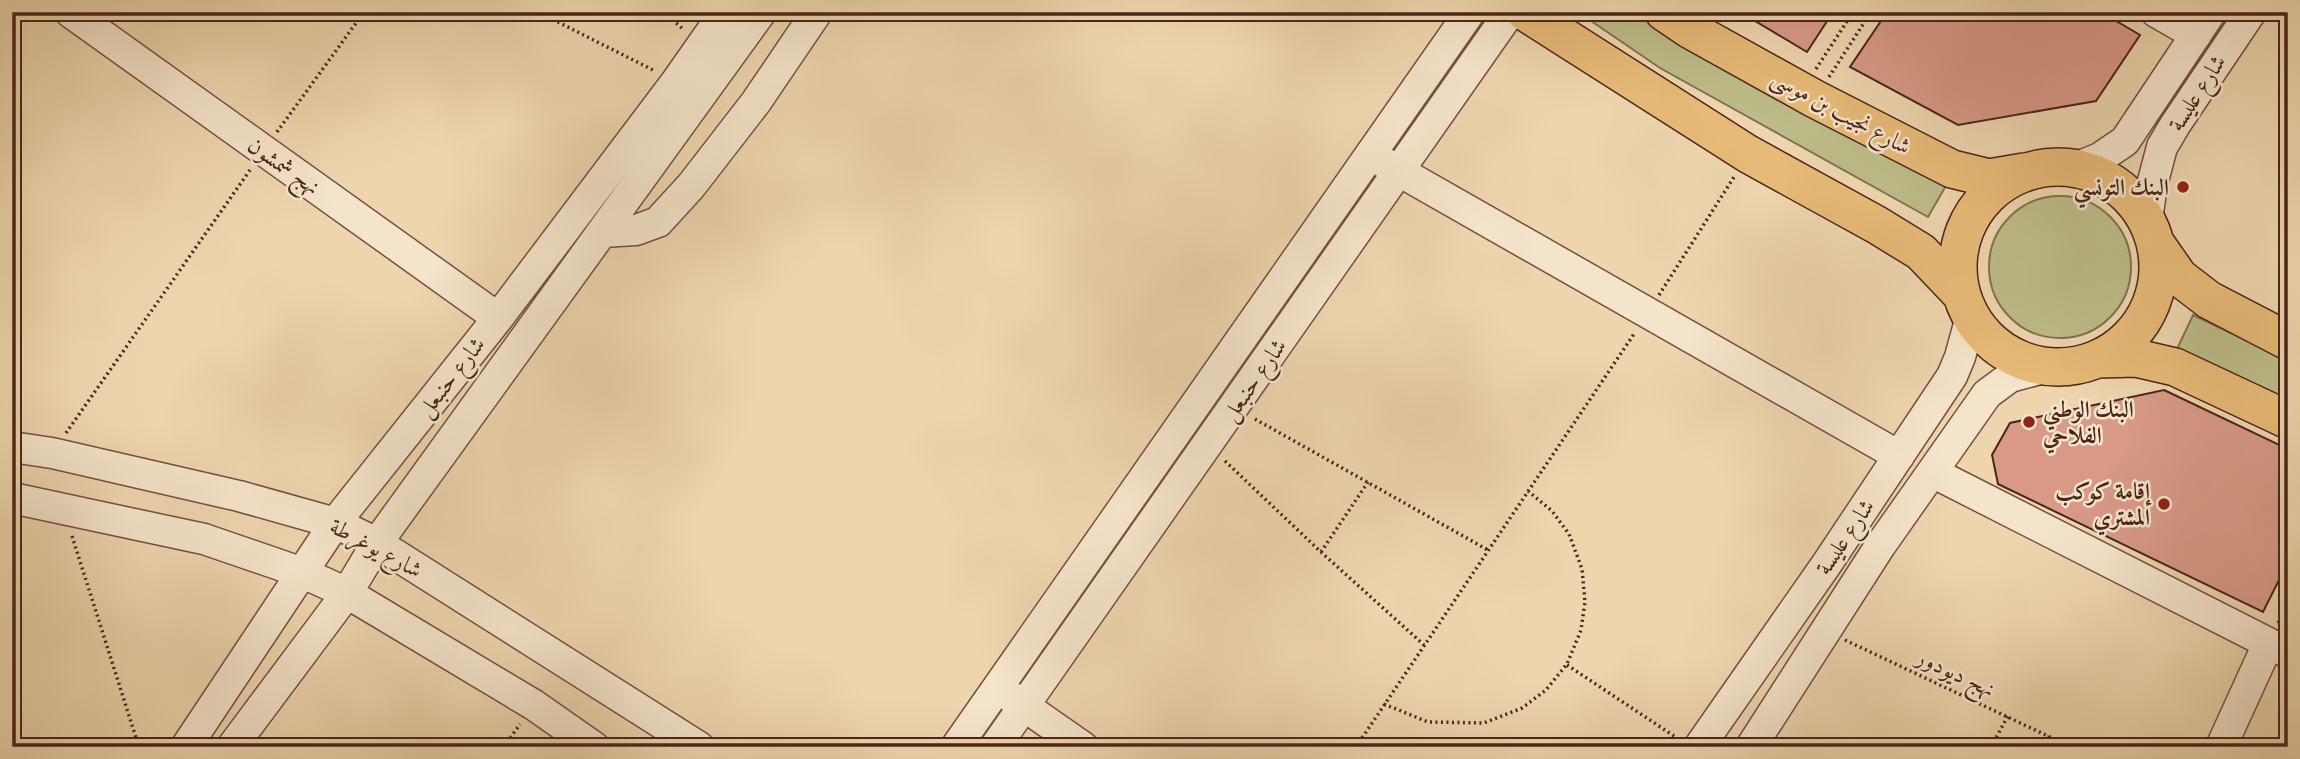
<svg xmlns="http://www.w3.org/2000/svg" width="2300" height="759" font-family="'IM FELL French Canon',Amiri,serif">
<rect width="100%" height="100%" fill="#eed5ae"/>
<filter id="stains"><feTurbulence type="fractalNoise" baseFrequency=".00286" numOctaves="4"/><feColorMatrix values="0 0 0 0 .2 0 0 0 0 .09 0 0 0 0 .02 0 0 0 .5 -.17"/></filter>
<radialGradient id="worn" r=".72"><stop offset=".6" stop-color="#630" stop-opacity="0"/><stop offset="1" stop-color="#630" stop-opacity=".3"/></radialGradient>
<path fill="#bcbc88" stroke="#827150" stroke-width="2" d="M1578,12H1636L1677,42L1947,184L1928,217L1660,68Z
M1989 267a71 71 0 1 1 142 0a71 71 0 1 1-142 0Z
M2193,315L2288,360V401L2177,349Z"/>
<path fill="#d89a87" stroke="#492619" stroke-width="2" d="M1740,12H1833L1807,52Z
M1887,12H2101L2140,35L2096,101L1958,125L1850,67Z
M2164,390L2288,449V562L2263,612L1998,484L1992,455L2010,423Z"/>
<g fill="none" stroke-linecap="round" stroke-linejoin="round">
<g stroke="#72523e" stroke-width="33">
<path id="minor" d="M70,12L498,318
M2156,12L2196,35
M1383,162L1899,456
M2073,169L2100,158L2125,141L2211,12
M2147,220L2152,185L2162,147L2175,125L2251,12
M602,232L636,230L658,222L691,186L756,102L817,12
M12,447L52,453L239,496L335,523L377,543L699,747
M1932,472L2288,653
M12,498L204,539L303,573L347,593L534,705L594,747
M1007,694L1083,747
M186,747L335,523L498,318L676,82L725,12
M232,747L347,593L377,543L761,12
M956,747L1470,12
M995,747L1510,12
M1699,747L1826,565L1952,376L1960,357L1971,317
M1751,747L1880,546L1987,394L2010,377L2047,367
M2221,747L2268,644"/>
</g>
<g stroke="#492619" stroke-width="40">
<path id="major" d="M1525,12L1748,154L1877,225L1921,252L1961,294
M1664,12L1689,29L1815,99L1952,169L1989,178L2024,172
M1958 267a100 100 0 1 1 200 0a100 100 0 1 1-200 0Z
M2156,244L2179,277L2209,300L2288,341
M2098,359L2136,358L2175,367L2288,420"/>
</g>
<path stroke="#492619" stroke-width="3.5" stroke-dasharray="2 3.5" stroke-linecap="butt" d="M538,12L655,71
M664,12L684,30
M1816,69L1853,12
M1829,77L1871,12
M277,132L364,12
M1659,295L1734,177
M1255,419L1488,550
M66,433L250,170
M1225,461L1321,552L1424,645
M72,536L139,747
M1321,552L1368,482
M2278,623L2288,603
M1845,640L2071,747
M1567,665L1677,738
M1384,704L1428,722L1484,723L1522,708L1546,690L1567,664L1581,630L1585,602L1582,569L1569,534L1552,511L1528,491
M504,747L520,724
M1356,747L1634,334
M1991,747L2008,716
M2044,747L2049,736"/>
<use href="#minor" stroke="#f4e4ca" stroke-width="30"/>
<use href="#major" stroke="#e7ba77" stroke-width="37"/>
</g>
<g fill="#8f2418" stroke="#f4e4ca" stroke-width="2.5">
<circle cx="2183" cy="187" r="7"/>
<circle cx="2029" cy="422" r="7"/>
<circle cx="2164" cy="504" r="7"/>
</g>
<g text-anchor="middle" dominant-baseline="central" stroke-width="5" stroke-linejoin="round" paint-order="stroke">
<g font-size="23" fill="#492619" stroke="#f4e4ca">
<text transform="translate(2197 93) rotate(-57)">شارع عليسة</text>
<text transform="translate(1841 112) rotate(28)">شارع نجيب بن موسى</text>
<text transform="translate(284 166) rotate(35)">نهج شمشون</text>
<text transform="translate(451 377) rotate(-52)">شارع حنبعل</text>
<text transform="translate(1254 380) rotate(-55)">شارع حنبعل</text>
<text transform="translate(1845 537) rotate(-56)">شارع عليسة</text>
<text transform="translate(376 548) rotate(28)">شارع يوغرطة</text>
<text transform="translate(1956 673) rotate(25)">نهج ديودور</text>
</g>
<g font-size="23" font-weight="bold" fill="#492619" stroke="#f4e4ca" text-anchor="end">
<text x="2169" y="187">البنك التونسي</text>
<text x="2043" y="409" text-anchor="start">البنك الوطني<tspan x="2043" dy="26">الفلاحي</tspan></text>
<text x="2150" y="491">إقامة كوكب<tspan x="2150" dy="26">المشتري</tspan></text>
</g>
</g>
<rect width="2300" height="759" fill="none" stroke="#eed5ae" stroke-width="42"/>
<rect x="14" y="14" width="2272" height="731" fill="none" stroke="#492619" stroke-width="3.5"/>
<rect x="21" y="21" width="2258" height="717" fill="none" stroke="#492619" stroke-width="2"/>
<rect width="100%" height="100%" filter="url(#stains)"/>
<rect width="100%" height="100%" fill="url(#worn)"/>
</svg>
